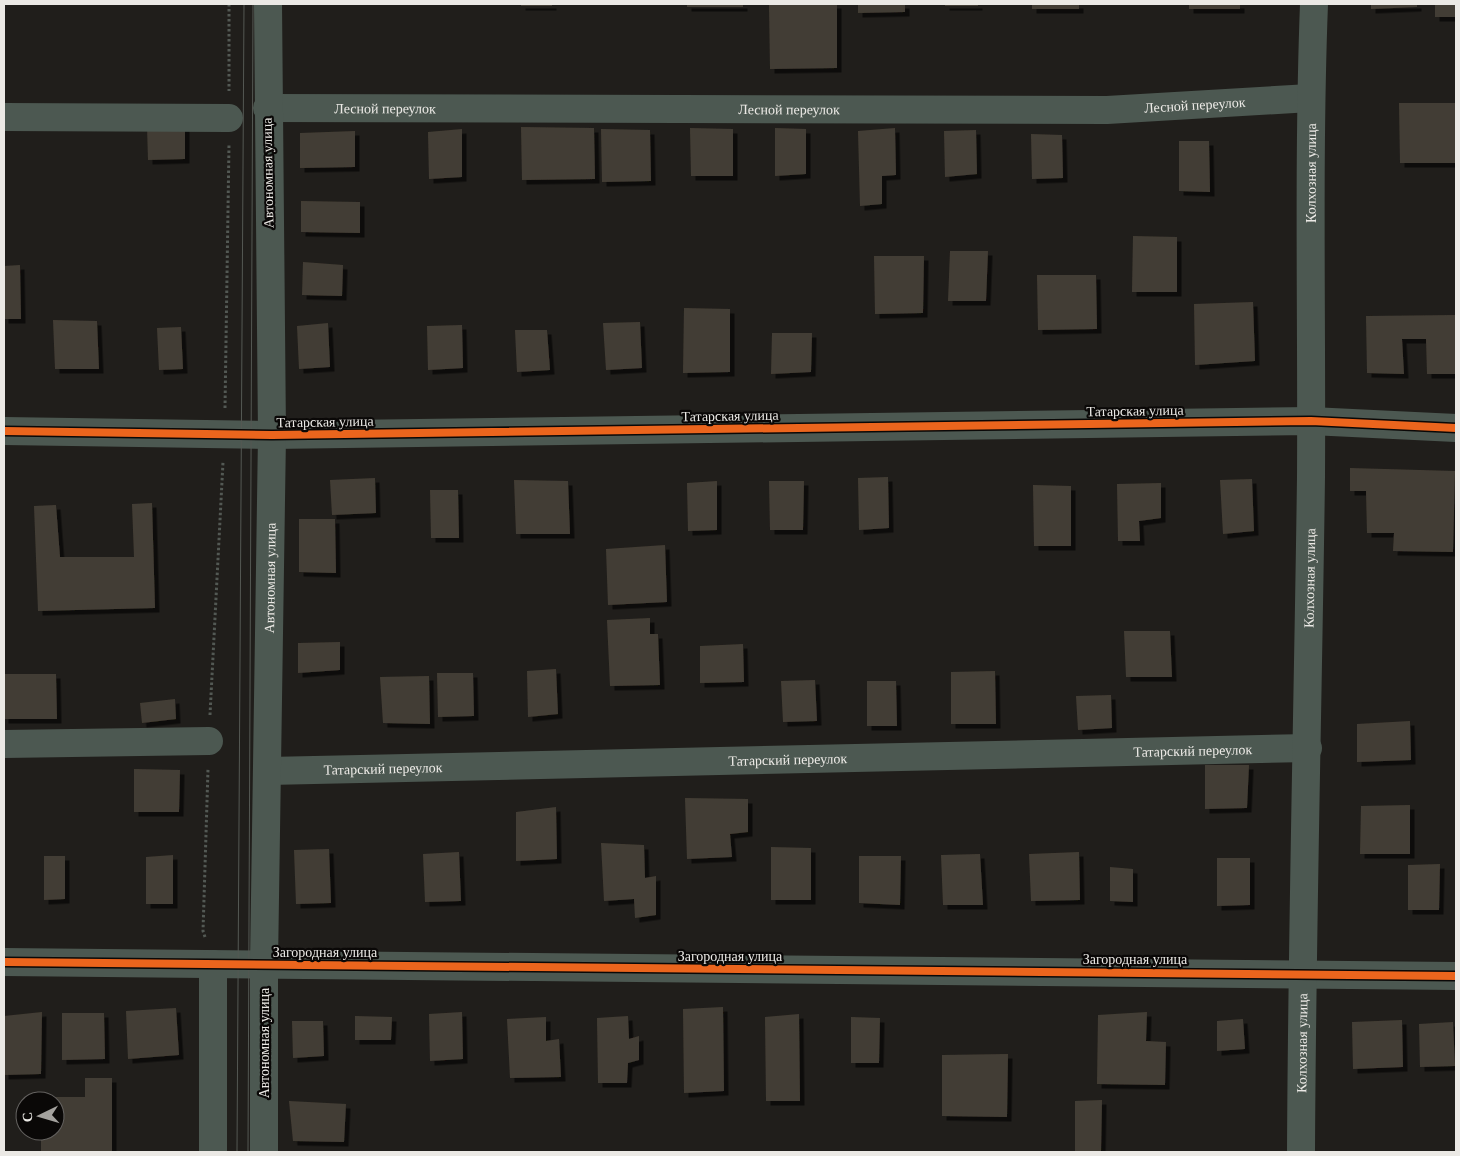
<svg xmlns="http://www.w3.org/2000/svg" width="1460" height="1156" font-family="'Times New Roman',serif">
<defs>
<filter id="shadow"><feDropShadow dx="4.5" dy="4.5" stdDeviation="0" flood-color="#0009"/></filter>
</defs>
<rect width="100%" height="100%" fill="#201e1b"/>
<path fill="#433d34" filter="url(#shadow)" d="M521,4H552V6H521Z
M687,4H743V7H687Z
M769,4H837V68L770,69Z
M858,4H905V12L858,13Z
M945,4H978V6H945Z
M1032,4H1079V9H1032Z
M1189,4H1240V9H1189Z
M1371,4H1417V7L1371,9Z
M1435,4H1456V17H1435Z
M1399,103H1456V163H1400Z
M147,126H185V159L148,160Z
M521,127L594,128L595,179L522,180Z
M690,128L733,129V176H691Z
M775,128L806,129V174L775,176Z
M895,128L896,175L882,176V204L860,206L858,131Z
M462,129V177L429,179L428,132Z
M601,129L650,130L651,181L602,182Z
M976,130L977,174L945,177L944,131Z
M355,131V167L300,168V133Z
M1031,134L1062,135L1063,178L1032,179Z
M1179,141H1209L1210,192L1179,191Z
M301,201L360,202V233L301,232Z
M1133,236L1177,237V292H1132Z
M950,251H988L986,301H948Z
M874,256H924L923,313L875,314Z
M303,262L343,265L342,296L302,295Z
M20,265L21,319H4V266Z
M1037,275H1096L1097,329L1038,330Z
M1253,302L1255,361L1195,365L1194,304Z
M684,308L730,309V372L683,373Z
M1456,315V374H1427L1426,339H1402L1404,374L1367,373L1366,316Z
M53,320L97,321L99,369H55Z
M640,322L642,368L606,370L603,323Z
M328,323L330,367L299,369L297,326Z
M462,325L463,368L428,370L427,326Z
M181,327L183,369L159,370L157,328Z
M515,330H547L550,370L517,372Z
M772,333H812L811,372L771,374Z
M1350,468L1455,471L1453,552L1393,551L1394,533H1367L1366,491H1350Z
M888,477L889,528L859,530L858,478Z
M375,478L376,513L332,515L330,480Z
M1252,479L1254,531L1223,534L1220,480Z
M514,480L568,481L570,534H516Z
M717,481V530L688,531L687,483Z
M769,481H804L803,530H770Z
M1161,483V518L1139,521L1140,541H1118L1117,484Z
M1033,485L1071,486V546H1034Z
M430,490H458L459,538H431Z
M152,503L155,608L38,611L34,506L56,505L60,557H134L132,504Z
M299,519H335L336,573L299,572Z
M665,545L667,602L608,605L606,549Z
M650,618V634H658L660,685L610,686L607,620Z
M1124,631H1170L1172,677H1126Z
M340,642V670L298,673V643Z
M743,644L744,682L700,683V646Z
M556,669L558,714L528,717L527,671Z
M995,671L996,724H951V672Z
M437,673H473L474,716L438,717Z
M4,674H56L57,719H4Z
M429,676L430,724L383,723L380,677Z
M815,680L817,721L783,722L781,681Z
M867,681H896L897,726H867Z
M1111,695L1112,728L1078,730L1076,696Z
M175,699L176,719L142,723L140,703Z
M1410,721L1411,760L1357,762V724Z
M1205,765H1249L1247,808L1205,809Z
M134,769L180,770L179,812H134Z
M685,798L748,799V832L730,834L732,857L687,859Z
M1410,805V854H1360L1361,806Z
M556,807L557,859L516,861V812Z
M601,843L644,845L645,878L656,876V915L635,918L634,899L604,901Z
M771,847L811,848V900H771Z
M329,849L331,903L296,904L294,850Z
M459,852L461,901L425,902L423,854Z
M1079,852L1080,900L1031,901L1029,854Z
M980,854L983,905H943L941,855Z
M173,855V904H146V857Z
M44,856H65V899L44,900Z
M859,856H901L900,905L859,903Z
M1217,858H1250V905L1217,906Z
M1440,864L1439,910H1408V865Z
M1110,867L1133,869V902L1110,901Z
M723,1007L724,1091L684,1093L683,1009Z
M176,1008L179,1055L128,1059L126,1011Z
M42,1012L41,1074L4,1075V1016Z
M462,1012L463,1059L430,1061L429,1014Z
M1147,1012L1146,1041L1166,1042L1165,1085L1097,1084L1098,1015Z
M62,1013H104L105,1059L62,1060Z
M799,1014L800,1101H766L765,1017Z
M355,1016L392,1017L391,1040H355Z
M628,1016L629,1039L639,1036V1060L628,1063L627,1083H598L597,1018Z
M546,1017V1041L559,1039L561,1077L510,1078L507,1019Z
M851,1017L880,1018L879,1063H851Z
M1243,1019L1245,1049L1217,1051V1021Z
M1402,1020L1403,1067L1353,1069L1352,1022Z
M292,1021H323L324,1056L293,1058Z
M1453,1022L1455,1066L1420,1067L1419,1024Z
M1008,1054L1007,1117L942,1116V1055Z
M85,1078H112V1152H41V1131H55V1101H41V1097H85Z
M1102,1100L1101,1152L1075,1151V1101Z
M289,1101L346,1104L344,1142L293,1141Z"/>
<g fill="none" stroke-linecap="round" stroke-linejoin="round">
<path stroke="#535954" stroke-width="3" stroke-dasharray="2.5 2.5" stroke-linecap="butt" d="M229,4V91
M225,408L229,144
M210,715L223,462
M205,937L203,931L208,769"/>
<g stroke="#4c5851" stroke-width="28">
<path id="s1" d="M267,108L1107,110L1310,98"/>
<path d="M4,117L229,118"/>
<path d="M4,431L272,435L1311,421L1456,428"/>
<path d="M4,744L209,741"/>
<path id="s2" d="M268,771L1308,748"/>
<path d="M4,962L1456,976"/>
<path d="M213,964V1152"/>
<path id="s3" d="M264,1152V964L272,435L268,4"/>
<path id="s4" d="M1301,1152C1302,927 1308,702 1311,477C1312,319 1308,161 1314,4"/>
</g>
<path stroke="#545853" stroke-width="1" d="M237,1152L244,4
M248,1152L253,4"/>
<g stroke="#0a0807" stroke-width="11">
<path id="cycleway" d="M4,431L272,435L1311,421L1456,428
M4,962L1456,976"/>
</g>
<use href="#cycleway" stroke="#eb651d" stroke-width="8"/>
</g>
<g text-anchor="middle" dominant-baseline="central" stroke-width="4.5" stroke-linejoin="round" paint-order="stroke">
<g font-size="14" fill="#ebe9e5" stroke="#0a0807">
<text stroke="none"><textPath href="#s1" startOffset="928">Лесной переулок</textPath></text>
<text stroke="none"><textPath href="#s1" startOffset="118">Лесной переулок</textPath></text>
<text stroke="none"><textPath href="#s1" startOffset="522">Лесной переулок</textPath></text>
<text transform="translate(268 173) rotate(-91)">Автономная улица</text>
<text stroke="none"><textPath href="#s4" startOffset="979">Колхозная улица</textPath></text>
<text transform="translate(1135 411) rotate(-1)">Татарская улица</text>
<text transform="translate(730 416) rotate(-1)">Татарская улица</text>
<text transform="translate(325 422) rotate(-1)">Татарская улица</text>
<text stroke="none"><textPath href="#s3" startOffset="574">Автономная улица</textPath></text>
<text stroke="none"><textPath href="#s4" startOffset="574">Колхозная улица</textPath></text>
<text stroke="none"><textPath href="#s2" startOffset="925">Татарский переулок</textPath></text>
<text stroke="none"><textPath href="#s2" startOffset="520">Татарский переулок</textPath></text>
<text stroke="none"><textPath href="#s2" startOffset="115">Татарский переулок</textPath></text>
<text x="325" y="952">Загородная улица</text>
<text x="730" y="956">Загородная улица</text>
<text x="1135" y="959">Загородная улица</text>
<text transform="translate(264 1043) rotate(-90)">Автономная улица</text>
<text stroke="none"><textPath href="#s4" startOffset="109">Колхозная улица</textPath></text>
</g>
</g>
<rect width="1460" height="1156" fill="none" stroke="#ebe9e5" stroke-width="10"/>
<g transform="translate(40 1116) rotate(265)"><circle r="24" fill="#0a0807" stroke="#646260"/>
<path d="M0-4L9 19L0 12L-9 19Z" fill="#a4a29e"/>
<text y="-8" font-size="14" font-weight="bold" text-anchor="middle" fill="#ebe9e5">С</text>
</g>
</svg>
